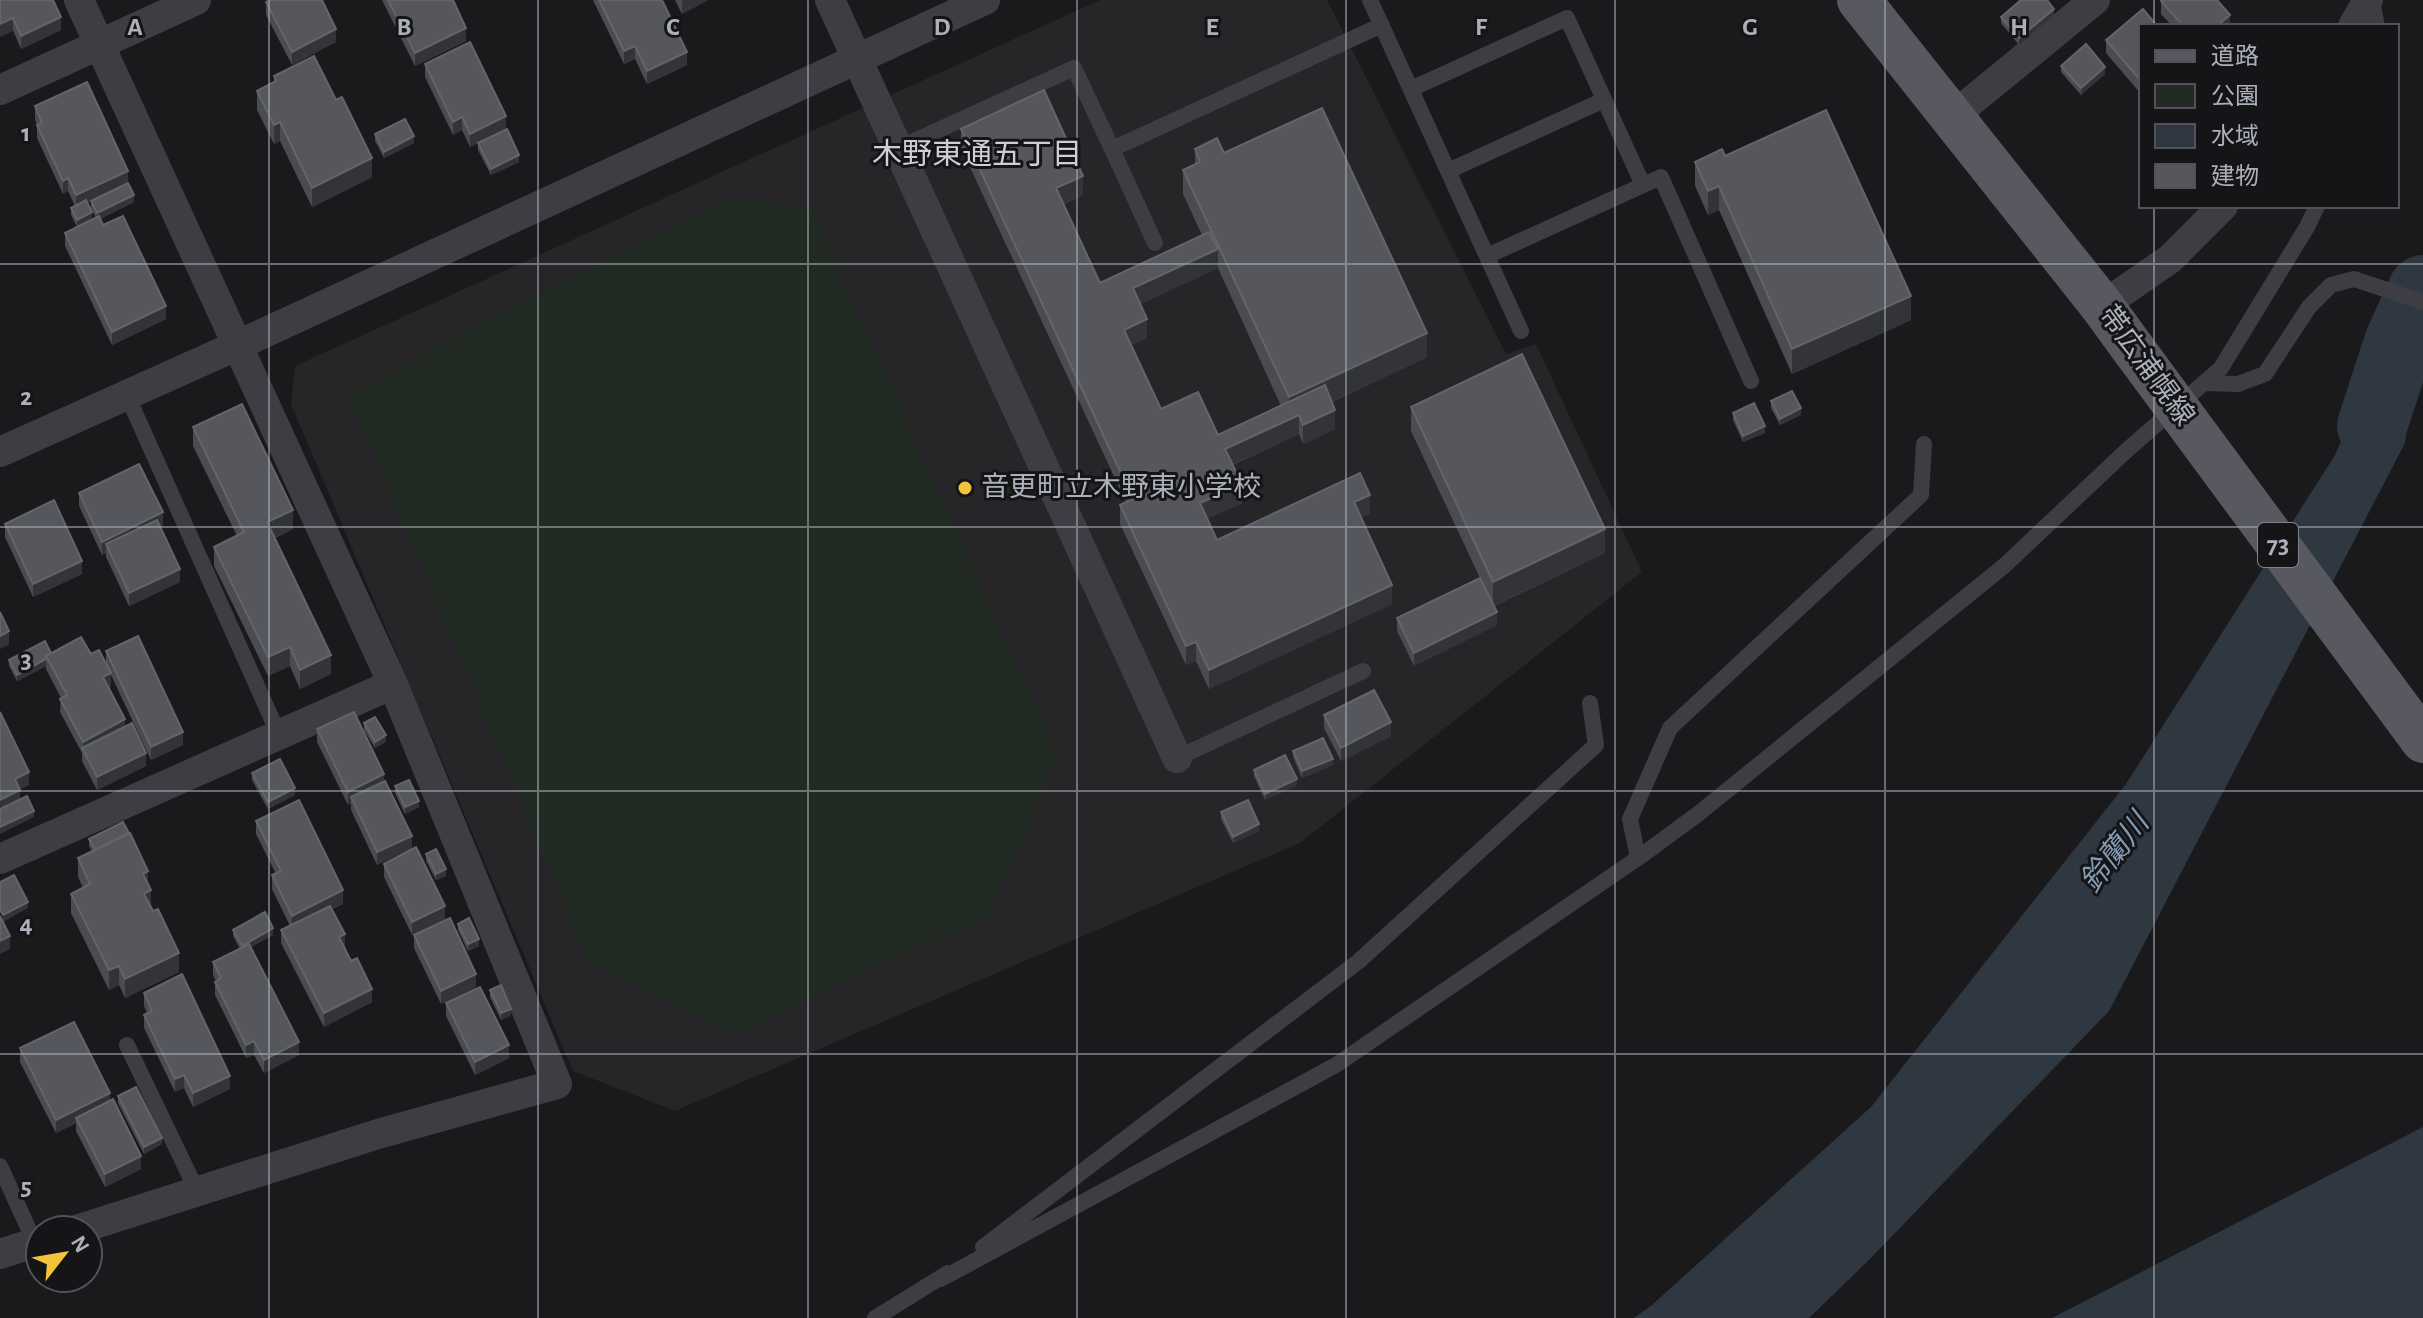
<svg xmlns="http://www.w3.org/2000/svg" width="2423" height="1318" font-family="'Alegreya Sans','Noto Sans JP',sans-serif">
<rect width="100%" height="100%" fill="#1a1a1c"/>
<path fill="#262629" d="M1100,0H1327L1506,354L1536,344L1642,572L1300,843L675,1111L573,1071L291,404L295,366Z"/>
<path fill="#212a23" d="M730,199L810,208L1058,758L985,916L737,1034L589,962L348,394Z"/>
<path fill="#2f3740" d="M2421,330L2405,443L2109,1011L1870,1259L1809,1318H1634L1652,1305L1871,1107L2126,784L2335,455L2387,338Z
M2423,1127V1318H2052Z"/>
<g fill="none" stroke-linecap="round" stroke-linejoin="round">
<path stroke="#2f3740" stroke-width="70" d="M2372,426L2399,343L2423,290"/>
<path stroke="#3d3d43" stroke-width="16" d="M1370,0L1521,331
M2372,0L2377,26
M1411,89L1567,18L1643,185
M899,148L1074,68L1112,149
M1448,171L1604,100
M1155,243L1112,149L1382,25
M1487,256L1661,177L1751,381
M2205,383L2238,384L2265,374L2309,307L2331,285L2354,279L2423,302
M127,395L279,735
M1177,758L1363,671
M1638,858L1630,819L1670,728L1921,495L1924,444
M127,1045L197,1191
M0,1166L35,1243
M983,1247L1359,961L1596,745L1590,703
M941,1279L1336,1065L1638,858L1698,814L2004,566L2126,451L2221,368L2307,227L2317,206
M875,1318L948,1273"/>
<path stroke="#3d3d43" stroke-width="30" d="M830,0L1177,758
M2353,26L2368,0
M0,90L196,0
M1952,117L2095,0
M2102,306L2170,259L2223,206
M0,452L238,345L985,0
M0,859L393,684
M76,1230L378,1134L557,1084L393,684L79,0
M0,1254L40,1241"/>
<path stroke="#575860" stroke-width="44" d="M1859,0L2102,306L2134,350"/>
<path stroke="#575860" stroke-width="44" d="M2134,350L2423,741"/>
</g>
<path fill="#4b4c51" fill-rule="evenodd" d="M0,0L61,30L21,49Z
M382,0H453L466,41L415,66Z
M593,0H662L687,65L647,84L635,59L624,64Z
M675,0H708L682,14Z
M2161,1L2230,26H2172L2161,14Z
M266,2L336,42L292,65L266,15Z
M2054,15L2019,45L2001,23V17Z
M2141,26V94L2106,53V40Z
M425,64L506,129L470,147L462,130L453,135L425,77Z
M2061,66L2105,74L2081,95L2061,72Z
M274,76L372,177L312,207L280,141L274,144L257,110V91L274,83Z
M35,106L128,184L134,202L100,219L103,225L166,319L112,345L65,246V233L96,218L91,208V201L96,199L87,203L92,219L77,227L71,215V208L75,206L68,191L63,194L37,138V125L35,119Z
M961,129L1083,195L1064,204L1100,283L1202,235L1183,194V170L1195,165V149L1224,153L1427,357L1332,402L1335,429L1303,444L1299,434L1233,465L1242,503L1207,519L1217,540L1370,514L1361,518L1392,604L1209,689L1196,661L1186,665L1120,524V505L1126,502L961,148ZM1218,268L1281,406L1218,435L1161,409L1131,345L1147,338L1140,304Z
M375,134L414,143L384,158L375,141Z
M478,143L519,162L491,175L478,150Z
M1695,162L1911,320L1792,374L1719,210L1708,215L1695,186Z
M1771,401L1801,415L1780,425L1771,408Z
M1411,407L1605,553L1494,606L1497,625L1414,666L1397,631V618L1480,578L1411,431Z
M1733,413L1765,433L1743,442L1733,420Z
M193,427L293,529L275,538L331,674L300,689L290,666L268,676L214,566V547L237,536L193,446Z
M79,493L163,526L160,527L180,582L129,606L106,557V553L102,555L79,506Z
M5,524L82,574L33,597L5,537Z
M106,651L183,745L151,760L111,675V686L108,688L125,726L146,766L97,790L82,761V753L60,712L61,698L46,669V666L17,681L9,666V660L51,653L91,654L106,664Z
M1324,715L1391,736L1341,761L1324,728Z
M364,723L386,742L375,748L364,730Z
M317,729L384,774L377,865L351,810V803L348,805L317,742Z
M1293,751L1333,765L1302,778L1293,757Z
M1254,770L1297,785L1265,800L1254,776Z
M252,773L295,795L268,809L252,780Z
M395,786L419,807L405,814L395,793Z
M1221,812L1259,831L1233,843L1221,819Z
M256,821L343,904L332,909L345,947L344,948L372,1002L324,1027L281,943V930L290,926L272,889V875L276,874L256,834Z
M89,839L148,885L151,906L179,972L125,998L119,985L109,990L71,913V894L83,888L78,877V858L92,851L89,846Z
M426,854L446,876L436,880L426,861Z
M384,864L445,919L412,935L384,877Z
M458,924L479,946L468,951L458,930Z
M233,930L273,935L251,947L299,1055L264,1073L254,1055L246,1058L215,995V982L216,981L213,975V962L240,949L233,936Z
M414,935L476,987L441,1004L414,948Z
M490,990L511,1015L501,1020L490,997Z
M144,993L230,1089L193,1107L184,1088L175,1092L144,1028V1015L147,1013L144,1006Z
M446,1003L509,1058L475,1075L446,1016Z
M20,1048L110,1101L141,1169L105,1187L76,1131V1123L56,1133L20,1062Z
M118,1096L162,1144L144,1154L118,1103Z"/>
<path fill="#333437" d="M683,0H708L682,14V1Z
M2054,9V15L2019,45V38Z
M2230,15V26H2217Z
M61,17V30L21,49V36Z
M13,18V31L0,37V24Z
M466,28V41L415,66V53Z
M336,29V42L292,65V52Z
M635,46V59L624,64V51Z
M687,52V65L647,84V71Z
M2105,67V74L2081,95V88Z
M506,116V129L470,147V134Z
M462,117V130L453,135V122Z
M280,122V141L274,144V125Z
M414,136V143L384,158V152Z
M519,155V162L491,175V169Z
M372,158V177L312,207V188Z
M128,171V184L76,208V195Z
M1083,176V195L1056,207V188Z
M68,178V191L63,194V181Z
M1719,186V210L1708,215V191Z
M134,195V202L97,220V213Z
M92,212V219L77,227V220Z
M1218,249V268L1133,307V288Z
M1911,296V320L1792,374V349Z
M166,306V319L112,345V332Z
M1147,319V338L1124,349V330Z
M1427,333V357L1299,417V434L1225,468V449L1289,420V397Z
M1801,408V415L1780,425V419Z
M1335,410V429L1303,444V425Z
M1765,426V433L1743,442V436Z
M1242,484V503L1200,522V503Z
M1370,495V514L1354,521V502Z
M293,510V529L267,541V522Z
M163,512V526L109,552L106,544V553L102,555V542Z
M1605,529V553L1493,606V582Z
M82,561V574L33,597V584Z
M180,569V582L129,606V593Z
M1392,585V604L1209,689V670Z
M1497,612V625L1414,666V653Z
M9,631V645L0,649V636Z
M1196,642V661L1186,665V646Z
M290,647V666L268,676V657Z
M331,655V674L300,689V670Z
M46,659V666L17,681V675Z
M111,673V686L103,690V677Z
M125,719V732L83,750V742Z
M1391,722V736L1341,761V748Z
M183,732V745L151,760V747Z
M386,735V742L375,748V742Z
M146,753V766L97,790V777Z
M1333,759V765L1302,778V771Z
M29,772V785L15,792V779Z
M384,774V787L351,797V803L348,805V792Z
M1297,779V785L1265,800V794Z
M295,788V795L268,809V802Z
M20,790V804L0,813V800Z
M419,801V807L405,814V807Z
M34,811V817L0,834V827Z
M1259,824V831L1233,843V837Z
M412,836V849L377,865V852Z
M446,869V876L436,880V874Z
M148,871V890L143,874Z
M151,890V909L144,894Z
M343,890V904L292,929V916Z
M28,902V908L3,922V915Z
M445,906V919L412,935V922Z
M273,928V935L242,952V946Z
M345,934V947L339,950V937Z
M10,936V949L0,954V941Z
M479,939V946L468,951V944Z
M179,953V972L125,998V979Z
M119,966V985L109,990V970Z
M476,974V987L441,1004V991Z
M372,989V1002L324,1027V1013Z
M511,1009V1015L501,1020V1013Z
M254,1041V1055L246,1058V1045Z
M299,1042V1055L264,1073V1060Z
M509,1045V1058L475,1075V1062Z
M184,1075V1088L175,1092V1079Z
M230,1076V1089L193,1107V1093Z
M110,1093V1106L76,1118V1123L56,1133V1120Z
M162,1138V1144L144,1154V1147Z
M141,1156V1169L105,1187V1174Z"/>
<path fill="#56575c" stroke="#63656b" stroke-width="2" d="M0,0H53L61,17L21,36L13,18L0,24Z
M270,0H322L336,29L292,52L266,2Z
M388,0H453L466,28L415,53Z
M599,0H662L687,52L647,71L635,46L624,51Z
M2021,0H2047L2054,9L2019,38L2001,17Z
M2162,0H2217L2230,15L2217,26H2183L2161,1Z
M2143,9L2157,26H2141V81L2106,40Z
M470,42L506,116L470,134L462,117L453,122L425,64Z
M2086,44L2105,67L2081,88L2061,66Z
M314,56L336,100L342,97L372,158L312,188L280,122L274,125L257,91L276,81L274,76Z
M87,82L128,171L76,195L68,178L63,181L37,125L42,123L35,106Z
M1044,90L1083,176L1056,188L1100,283L1209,232L1218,249L1133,288L1147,319L1124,330L1161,409L1198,392L1218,435L1325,385L1335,410L1303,425L1299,415L1225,449L1242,484L1200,503L1217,540L1360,473L1370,495L1354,502L1392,585L1209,670L1196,642L1186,646L1120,505L1133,499L961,129Z
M1322,108L1427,333L1289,397L1183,170L1200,162L1195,149L1217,138L1224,153Z
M1826,110L1911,296L1792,349L1719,186L1708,191L1695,162L1722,149L1725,156Z
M405,119L414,136L384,152L375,134Z
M507,129L519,155L491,169L478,143Z
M128,183L134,195L97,213L91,201Z
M86,200L92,212L77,220L71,208Z
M99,216L103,225L123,216L166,306L112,332L65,233Z
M1522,354L1605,529L1493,582L1411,407Z
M1792,391L1801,408L1780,419L1771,401Z
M1754,403L1765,426L1743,436L1733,413Z
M242,404L293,510L267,522L331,655L300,670L290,647L268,657L214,547L244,532L193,427Z
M139,464L163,512L102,542L79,493Z
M54,500L82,561L33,584L5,524Z
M157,520L180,569L129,593L106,544Z
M1480,578L1497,612L1414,653L1397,618Z
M0,612L9,631L0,636Z
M138,636L183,732L151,747L106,651Z
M81,637L91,654L99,650L111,673L103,677L125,719L83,742L60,699L67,695L46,656Z
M45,641L51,653L46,656V659L17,675L9,660Z
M1374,690L1391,722L1341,748L1324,715Z
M0,712L29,772L15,779L20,790L0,800Z
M354,712L384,774L348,792L317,729Z
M375,717L386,735L375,742L364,723Z
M132,723L146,753L97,777L82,748Z
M1323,738L1333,759L1302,771L1293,751Z
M1285,755L1297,779L1265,794L1254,770Z
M280,759L295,788L268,802L252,773Z
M409,780L419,801L405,807L395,786Z
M385,781L412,836L377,852L351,797Z
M27,796L34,811L0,827V809Z
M299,800L343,890L292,916L272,875L281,871L256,821Z
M1248,800L1259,824L1233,837L1221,812Z
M123,822L129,833L95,850L89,839Z
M130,833L148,871L143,874L151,890L144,894L153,911L158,909L179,953L125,979L119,966L109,970L71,894L90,884L78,858Z
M416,847L445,906L412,922L384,864Z
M436,849L446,869L436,874L426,854Z
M14,875L28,902L3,915L0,910V882Z
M330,906L345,934L339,937L351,961L357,958L372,989L324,1013L281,930Z
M265,912L273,928L242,946L233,930Z
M0,916L10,936L0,941Z
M450,918L476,974L441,991L414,935Z
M469,918L479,939L468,944L458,924Z
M249,944L299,1042L264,1060L254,1041L246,1045L215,982L221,978L213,962Z
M182,974L230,1076L193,1093L184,1075L175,1079L144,1015L152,1011L144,993Z
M501,985L511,1009L501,1013L490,990Z
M480,987L509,1045L475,1062L446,1003Z
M74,1022L110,1093L56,1120L20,1048Z
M136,1087L162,1138L144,1147L118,1096Z
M113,1099L141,1156L105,1174L76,1118Z"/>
<path fill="none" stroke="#acb0bb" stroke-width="2" stroke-opacity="0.55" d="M269,0V1318M538,0V1318M808,0V1318M1077,0V1318M1346,0V1318M1615,0V1318M1885,0V1318M2154,0V26M2154,206V1318M0,264H2423M0,527H2423M0,791H2423M0,1054H2423"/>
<circle fill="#f3c33b" stroke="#151517" stroke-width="3" cx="965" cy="488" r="8"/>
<g text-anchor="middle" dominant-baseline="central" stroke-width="6" stroke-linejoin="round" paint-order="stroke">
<rect fill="#151517" stroke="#7f828a" stroke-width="2" x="2258" y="523" width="40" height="44" rx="6"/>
<g font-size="26" font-weight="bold" fill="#acb0bb">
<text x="2278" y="545">73</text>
</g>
<g font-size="28" fill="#acb0bb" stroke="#151517">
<text transform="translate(2146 366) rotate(54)">帯広浦幌線</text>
</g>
<g font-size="28" fill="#acb0bb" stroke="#151517" text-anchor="start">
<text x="981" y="488">音更町立木野東小学校</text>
</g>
<g font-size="30" fill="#cdcfd7" stroke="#151517">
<text x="977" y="155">木野東通五丁目</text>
</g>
<g font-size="30" font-style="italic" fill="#849bb6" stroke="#151517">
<text transform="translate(2115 853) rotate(-52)">鈴蘭川</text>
</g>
</g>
<g font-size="26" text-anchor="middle" font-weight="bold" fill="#acb0bb" stroke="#151517" stroke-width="6" stroke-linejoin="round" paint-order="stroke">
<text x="135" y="35">A</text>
<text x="404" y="35">B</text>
<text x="673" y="35">C</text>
<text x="942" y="35">D</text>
<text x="1212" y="35">E</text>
<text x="1481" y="35">F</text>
<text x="1750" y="35">G</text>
<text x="2019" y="35">H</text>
<text x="26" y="141">1</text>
<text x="26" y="405">2</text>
<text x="26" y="668">3</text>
<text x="26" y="932">4</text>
<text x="26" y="1195">5</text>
</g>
<rect x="2139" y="24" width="260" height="184" fill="#151517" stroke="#515359" stroke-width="2"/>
<rect x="2155" y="50" width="40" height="12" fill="#575860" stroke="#515359" stroke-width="2"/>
<text x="2211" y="64" font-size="24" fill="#acb0bb">道路</text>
<rect x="2155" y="84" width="40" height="24" fill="#212a23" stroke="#515359" stroke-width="2"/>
<text x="2211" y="104" font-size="24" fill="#acb0bb">公園</text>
<rect x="2155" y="124" width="40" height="24" fill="#2f3740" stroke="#515359" stroke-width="2"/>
<text x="2211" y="144" font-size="24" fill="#acb0bb">水域</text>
<rect x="2155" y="164" width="40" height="24" fill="#56575c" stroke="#515359" stroke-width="2"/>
<text x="2211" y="184" font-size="24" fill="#acb0bb">建物</text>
<g transform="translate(64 1254) rotate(59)"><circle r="38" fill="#151517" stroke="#515359" stroke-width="2"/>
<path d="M0-6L14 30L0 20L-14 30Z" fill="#f3c33b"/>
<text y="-12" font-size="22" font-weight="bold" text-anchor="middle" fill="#acb0bb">N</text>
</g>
</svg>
